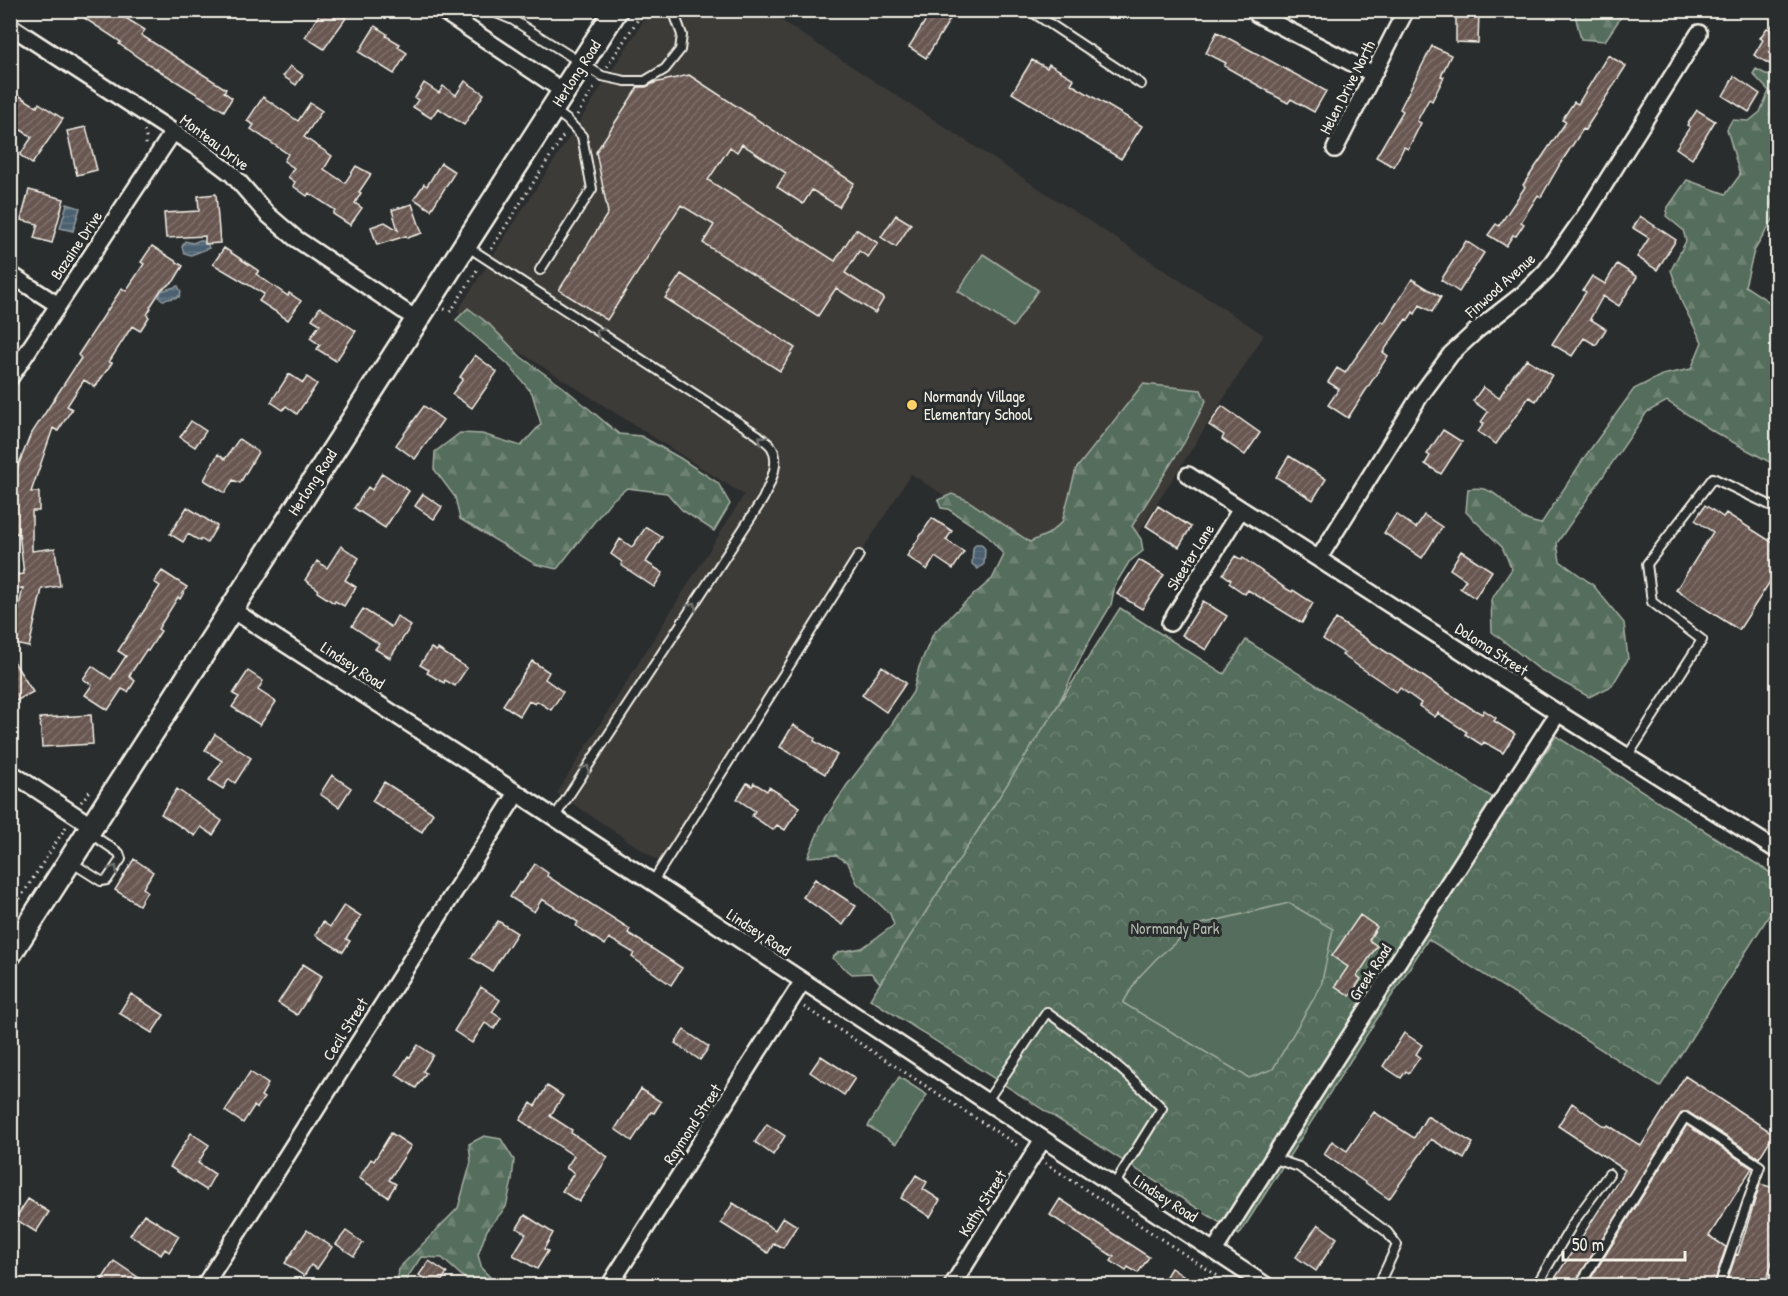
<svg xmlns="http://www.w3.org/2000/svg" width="1788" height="1296" font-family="'Patrick Hand',sans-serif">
<defs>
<pattern id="forest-firs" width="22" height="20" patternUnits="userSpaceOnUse" patternTransform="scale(1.5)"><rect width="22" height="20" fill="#556d5b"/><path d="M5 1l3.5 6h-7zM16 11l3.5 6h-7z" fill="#6e8273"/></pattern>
<pattern id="park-crowns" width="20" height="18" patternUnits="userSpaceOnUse" patternTransform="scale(1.5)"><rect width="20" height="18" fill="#556d5b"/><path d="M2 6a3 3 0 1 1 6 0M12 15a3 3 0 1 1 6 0" fill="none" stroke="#6e8273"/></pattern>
<pattern id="water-rules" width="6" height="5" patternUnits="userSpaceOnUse" patternTransform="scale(1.5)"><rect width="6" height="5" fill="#4b606f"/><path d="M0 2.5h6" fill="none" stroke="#667784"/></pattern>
<pattern id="building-hatch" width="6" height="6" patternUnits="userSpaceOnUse" patternTransform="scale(1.5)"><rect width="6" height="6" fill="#685751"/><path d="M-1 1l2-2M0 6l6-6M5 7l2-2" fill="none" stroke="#7e706a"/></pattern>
</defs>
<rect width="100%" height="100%" fill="#2a2d2e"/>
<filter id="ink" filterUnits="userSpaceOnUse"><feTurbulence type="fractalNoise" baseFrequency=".0167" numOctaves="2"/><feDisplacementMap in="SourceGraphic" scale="12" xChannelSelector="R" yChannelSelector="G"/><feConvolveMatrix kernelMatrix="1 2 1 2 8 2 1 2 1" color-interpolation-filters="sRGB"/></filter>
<g filter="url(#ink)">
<path fill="#3d3a38" d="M765,10L1264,335L1099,595L911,474L663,864L557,793L744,495L457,312L650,11Z"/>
<path fill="url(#forest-firs)" stroke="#a4afa2" stroke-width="1.5" d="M1574,11V10L1625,11L1605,41L1581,39Z
M1756,69L1777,80V213L1754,251L1745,286L1777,307V466L1716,433L1667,401L1647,412L1557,543L1560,561L1593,585L1624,623L1628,659L1612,686L1589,697L1539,669L1492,632L1491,600L1512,569L1502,547L1466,512L1468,489C1498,483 1504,509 1527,520C1531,522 1537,523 1541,524L1584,458L1634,389L1662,375L1691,369L1702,342L1682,303L1671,270L1686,241L1683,230L1666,216L1668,207L1687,180L1726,194L1740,175L1727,129L1732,120L1749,121L1760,112L1769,91L1753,74Z
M468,308L489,324L521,357L563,387L619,434L641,436L680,458L718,483L730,504L714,531L682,510L667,493L627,488L610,502L557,569L535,564L460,519L455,497L434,469L435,452L460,433L482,434L521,446L541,424L532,393L508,364L456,320Z
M1143,384L1201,390L1206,401L1184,443L1132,526L1141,539L1143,551L1129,562L1115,585L1111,605L1086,647L1043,737L897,1001L871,973L852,974L832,958L839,952L862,948L894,925L890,914L857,883L848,863L836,855L808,857L821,825L847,785L882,739L913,692L919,667L933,634L963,604L992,579L1004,555L986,534L948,509L941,508L938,500L952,494L967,500L1030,542L1048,534L1062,522L1076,469Z
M484,1136L501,1139L514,1160L512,1181L506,1207L487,1230L478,1255L482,1269L498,1285H472L442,1258L421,1257L407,1278L410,1285H397L399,1268L458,1208L471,1162L469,1144Z"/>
<path fill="url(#park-crowns)" stroke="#a4afa2" stroke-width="1.5" d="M1120,608L1224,674L1246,640L1509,808L1556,736L1777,877V903L1660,1087L1428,939L1239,1235L870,999Z"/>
<path fill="#556d5b" stroke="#a4afa2" stroke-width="1.5" d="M983,254L1038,290L1013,327L958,291Z
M1289,903L1333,929L1321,986L1273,1069L1249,1078L1123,1003L1138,978L1157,958L1197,925Z
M899,1077L927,1095L896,1144L868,1126Z"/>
<path fill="url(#water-rules)" stroke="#8f9a9f" stroke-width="1.5" d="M67,204L80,208L73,231L60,228Z
M200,240L207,243L209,248L191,255L184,253L182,247L185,241L193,243Z
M178,286L181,292L179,297L163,300L159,297L161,291Z
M976,544H981L985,549L984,564L978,569L972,564L973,548Z"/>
<path fill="url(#building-hatch)" stroke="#f4f1e8" stroke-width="1.5" d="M72,10H113L145,30L141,35L226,89L224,92L232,98L224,111L142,60L119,44L121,42Z
M322,10H348L344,17L346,18L324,49L305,37Z
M932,10H944L952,16L926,58L909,47Z
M1461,10H1479L1478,43L1456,42V16H1461Z
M1778,16V59L1773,66L1754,55L1763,40L1760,38L1767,28L1770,29Z
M375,26L387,34L386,36L400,44L398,47L407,53L394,74L359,52Z
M1217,32L1326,91L1314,112L1291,99L1288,103L1268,92V91L1224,66L1226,63L1206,53Z
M1432,46L1451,55L1441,76L1444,77L1432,101L1429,99L1417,121L1421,123L1408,149L1404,147L1394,167L1376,157L1403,111L1400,109Z
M1608,55L1626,66L1585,130L1583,129L1560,164L1541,197L1538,195L1521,222L1524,224L1516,236L1513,235L1506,246L1488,235L1496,224L1499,226L1525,187L1523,185L1566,122L1562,120L1574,102L1578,104Z
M1032,60L1047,68L1049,64L1074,79L1071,84L1142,126L1121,159L1012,93Z
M290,66L303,75L296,85L283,76Z
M689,75L854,183L839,207L812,190L803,204L777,187L786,173L742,144L737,152L730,147L708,180L835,261L856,229L878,243L868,257L859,251L845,273L884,298L875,313L836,288L818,316L703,243L714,225L681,205L607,320L559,290L608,213L596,152L638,87H646L654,83Z
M1734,76L1760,94L1749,112L1723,96Z
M465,81L484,94L464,125L438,108L431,118L413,107L418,100L415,98L424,83L439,93L443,86L456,95Z
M10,90L37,107L39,103L63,119L32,164L20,155L32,137L10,123Z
M263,97L298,121L310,103L322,111L304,137L332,156L324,169L345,183L356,166L371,174L359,192L361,193L355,203L362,208L350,225L333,214L335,210L309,193L307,196L293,186L295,182L288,177L294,168L284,161L288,154L251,129L254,125L247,121Z
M1697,110L1715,121L1692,159L1676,148L1690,127L1687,125Z
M86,127L97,170L77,175L67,131Z
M441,163L455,172L431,210L414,199L424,184L427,186Z
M29,190L64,199L52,243L34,238L38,224L21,220Z
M216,194L220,243L205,244V236L166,238L164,213L199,211L198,196Z
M412,204L422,233L407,238L406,236L377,245L371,227L385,222L398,230L392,210Z
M896,215L911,224L896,247L881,237Z
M1640,216L1676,240L1657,270L1637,257L1649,238L1633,228Z
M1466,241L1484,253L1459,292L1441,280Z
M152,246L183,266L174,281L161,290L150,307L151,308L147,315L149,317L140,331L132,326L109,362L112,363L95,387L84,380L67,406L72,409L58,431L53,428L31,492H39V511H32V551L55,548L60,586L42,589L29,647L11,643L23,588L15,589L14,575L24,574L19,533L11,534L10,486L30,436L81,358L78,355L122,288L126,291L144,264L141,262Z
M224,248L259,271L256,274L288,296L289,293L301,301L288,320L259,301L264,294L213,264Z
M1617,264L1637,277L1619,306L1603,296L1590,319L1606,329L1596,345L1584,338L1572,356L1552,344L1586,292L1583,290L1592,276L1605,284Z
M681,274L795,348L780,371L665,298Z
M1412,279L1441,297L1432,312L1420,305L1415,314L1413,312L1408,320L1406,319L1383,352L1388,356L1348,418L1328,405L1339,389L1328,382L1337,368L1345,373L1381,321L1384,323Z
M320,307L356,331L336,361L317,349L320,345L310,338L320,324L312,319Z
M475,355L497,372L472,408L452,394L463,379L460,377Z
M1527,359L1552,375L1536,401L1529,397L1496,444L1478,432L1484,423L1481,422L1488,412L1473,401L1483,387L1499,398L1514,374Z
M289,374L303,383L307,377L317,384L297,414L286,406L283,410L271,402Z
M424,406L443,420L415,459L396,445Z
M1222,406L1260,433L1245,455L1222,439L1224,435L1209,425Z
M191,421L206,431L195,447L180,437Z
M1443,430L1462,442L1441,474L1425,464L1430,456L1427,454Z
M239,439L258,452L240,483L233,480L225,493L204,480L218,454L225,459Z
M1289,456L1326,479L1313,500L1276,477Z
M382,473L409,491L385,528L354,508L368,487L372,490Z
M423,494L442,507L434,519L415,506Z
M1705,505L1723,517L1726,513L1778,546V569L1739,630L1676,590L1713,532L1695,520Z
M1158,506L1191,527L1179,547L1146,526Z
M187,507L217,526L207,543L201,539L200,541L188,534L183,542L170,534Z
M1396,514L1416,528L1424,515L1442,527L1422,558L1384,533Z
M932,518L952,531L946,540L964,552L953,569L935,557L927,570L907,556Z
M646,527L662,537L646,562L663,573L654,587L621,565L622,562L611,554L620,539L632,547Z
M341,546L359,558L345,580L356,587L344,606L335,601L334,603L317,592L318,589L305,580L317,561L327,568Z
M1461,551L1492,571L1475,598L1460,588L1466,580L1450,569Z
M1235,556L1242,560L1243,558L1285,588L1292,592L1293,590L1313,603L1302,623L1248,590L1245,594L1229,583L1231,580L1223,574Z
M1139,560L1164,575L1142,609L1117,594Z
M162,571L187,587L180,599L178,597L158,629L161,631L148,651L146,650L129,676L135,681L128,692L122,689L108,710L85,695L92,685L83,679L92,666L111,679L126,656L118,651L160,586L154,582Z
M1203,601L1227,616L1206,650L1182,635Z
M363,609L391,627L397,616L411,626L390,658L375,649L379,644L352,626Z
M1336,619L1471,708L1482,714L1484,710L1496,718L1494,721L1515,734L1503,753L1484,742L1482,745L1465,734L1467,732L1438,713L1435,717L1419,706L1421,703L1400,688L1397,692L1342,655L1344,653L1323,639Z
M431,648L436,651L438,649L467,668L455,686L445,680L444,683L427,673L429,670L420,665Z
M10,656L33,692L10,704Z
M532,661L549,672L545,679L563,692L551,710L537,701L535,704L529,701L520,716L503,705Z
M882,666L906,683L886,712L862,695Z
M248,671L263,681L258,690L276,702L260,725L232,707L239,697L233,694Z
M91,715L93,744L42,747L40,718Z
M793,725L815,738L814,741L837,755L825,774L780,747Z
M215,734L251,758L235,783L229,779L223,789L209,780L222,761L205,750Z
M332,775L351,788L339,807L320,794Z
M384,782L433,813L422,832L372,801Z
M747,783L752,786L754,783L767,791L769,787L800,807L785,830L777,825L773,830L752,816L755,811L737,799Z
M177,789L222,821L213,835L201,827L195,836L161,814Z
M134,859L153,872L143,888L147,891L139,905L115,890Z
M535,864L548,873L547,876L630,929L628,933L682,968L671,985L632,957L634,953L609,938L605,945L576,926L578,922L542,899L534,912L510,897L520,882L522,883Z
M815,879L856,906L843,925L803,897Z
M344,905L361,916L346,939L350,941L343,952L315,935L323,922L330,927Z
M1360,915L1377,927L1369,940L1377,946L1357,976L1361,979L1350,996L1335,986L1348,967L1332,956Z
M498,921L517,933L492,971L471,958Z
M303,964L322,976L297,1015L278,1003Z
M481,987L500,1000L492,1012L501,1018L494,1029L485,1023L472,1043L454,1031Z
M131,994L164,1015L152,1033L119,1013Z
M684,1030L709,1047L700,1060L675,1043Z
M1404,1033L1422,1045L1416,1054L1420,1057L1409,1073L1406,1071L1401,1078L1383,1066Z
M418,1045L433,1055L423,1071L426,1073L416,1088L396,1075L408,1056L410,1057Z
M821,1056L855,1078L844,1095L810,1072Z
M250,1072L268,1084L261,1096L264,1098L257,1108L254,1106L243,1123L225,1111Z
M1685,1076L1774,1134L1759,1158L1688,1112H1682L1573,1286H1550L1625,1170L1558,1126L1572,1103L1606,1127L1608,1125L1641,1146Z
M547,1086L563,1096L550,1116L572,1130L571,1133L608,1157L579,1202L562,1191L574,1173L566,1168L574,1156L520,1120L531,1103L535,1106Z
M641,1089L661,1102L654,1113L651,1112L632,1141L615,1129Z
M1374,1112L1414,1138L1427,1116L1473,1143L1464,1159L1431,1139L1389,1199L1324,1154L1332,1141L1347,1151Z
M767,1124L785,1136L773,1155L755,1142Z
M1687,1125L1752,1168L1709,1236L1726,1247L1713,1286H1586Z
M191,1133L209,1145L198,1163L215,1174L206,1190L170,1167Z
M391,1133L411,1146L389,1180L396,1184L388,1197L359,1178L371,1159L374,1161Z
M916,1175L927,1182L923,1189L940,1200L930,1217L901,1198Z
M1760,1184L1778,1189V1242L1765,1286H1753L1728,1279L1736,1254L1738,1255Z
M28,1199L49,1212L36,1232L15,1219Z
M1060,1199L1149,1257L1138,1273L1128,1267L1126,1271L1111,1261L1114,1257L1050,1215Z
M733,1203L775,1230L783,1217L797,1226L783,1248L774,1243L768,1253L721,1223Z
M144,1214L179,1236L169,1252L165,1249L161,1255L130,1235Z
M525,1215L553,1233L544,1249L548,1251L537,1269L513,1255L526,1234L517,1228Z
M1318,1224L1337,1238L1316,1271L1296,1257Z
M307,1230L332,1247L317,1269L311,1265L304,1276L285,1263Z
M346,1231L363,1243L354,1256L336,1244Z
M114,1261L151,1286H98Z
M429,1261L447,1273L438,1286H435L419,1275Z
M1171,1268L1198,1286H1160Z"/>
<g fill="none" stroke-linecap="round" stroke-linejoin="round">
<g stroke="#f4f1e8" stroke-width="12">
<path id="lane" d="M489,10L513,20L602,76L625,81H645L665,69L680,50L682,35L673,10
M1029,10L1141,84
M468,247L758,435C762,439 769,443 772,448C781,463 769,485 763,499L554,818
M540,270L592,189L582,136L567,120L555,111
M1627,757L1702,640L1652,602L1647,564L1713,478L1778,509
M71,862L101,881L107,880L121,859L119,853L91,834
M652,883L859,555
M987,1101L1047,1012C1089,1041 1126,1071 1162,1108L1114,1185
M1272,1158L1299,1167L1387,1232L1397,1245L1378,1286
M1536,1286L1575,1220L1609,1174
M1579,1286L1685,1117L1760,1166L1719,1286"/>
</g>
<g stroke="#f4f1e8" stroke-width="20">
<path id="street" d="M441,10L563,91
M1254,10L1257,14L1373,74
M10,26L198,148L232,174L266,213L295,238L416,319
M1335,149L1406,10
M10,274L58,305
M10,378L173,132
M1188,475L1558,713L1778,851
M1319,558L1420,396L1451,354L1477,330L1523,294L1546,271L1586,214L1699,33
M231,609L517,793L1267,1286
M1170,623L1241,509
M10,772L92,826
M1214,1251L1336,1058L1558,713
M204,1286L517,793
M609,1286L803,981
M952,1286L1043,1139"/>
</g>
<g stroke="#f4f1e8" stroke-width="27">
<path id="secondary" d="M10,954L616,10"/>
</g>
<path stroke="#f4f1e8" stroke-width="3" stroke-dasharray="1.5 4.5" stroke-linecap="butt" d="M607,67L644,10
M577,115L596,85
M144,131L146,138V145
M491,249L565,133
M444,309L451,311L479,267
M81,802L90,791
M10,914L66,827
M804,1007L1020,1147
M1045,1163L1233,1286"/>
<use href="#lane" stroke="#2a2d2e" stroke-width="8"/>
<use href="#street" stroke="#2a2d2e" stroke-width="15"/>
<use href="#secondary" stroke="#2a2d2e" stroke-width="22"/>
</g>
<defs><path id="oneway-chevron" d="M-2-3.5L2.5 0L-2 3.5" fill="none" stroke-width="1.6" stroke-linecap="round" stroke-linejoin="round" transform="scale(1.5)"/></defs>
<g stroke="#71726f">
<use href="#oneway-chevron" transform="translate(599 332) rotate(-147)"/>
<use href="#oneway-chevron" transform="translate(762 439) rotate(-138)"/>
<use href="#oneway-chevron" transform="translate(693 606) rotate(-57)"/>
<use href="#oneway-chevron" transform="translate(586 769) rotate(-57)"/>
<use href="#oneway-chevron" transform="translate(114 869) rotate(-57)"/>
</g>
</g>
<circle fill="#ffd166" stroke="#2a2d2e" stroke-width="2" cx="912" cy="405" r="6"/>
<g text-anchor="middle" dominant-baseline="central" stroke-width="6" stroke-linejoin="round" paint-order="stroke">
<g font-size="16" fill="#f4f1e8" stroke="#2a2d2e">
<text transform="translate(576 73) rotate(-57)">Herlong Road</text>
<text transform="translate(1347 87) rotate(-63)">Helen Drive North</text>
<text transform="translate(215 142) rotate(37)">Monteau Drive</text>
<text transform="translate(76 245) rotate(-56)">Bazaine Drive</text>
<text transform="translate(1500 285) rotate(-42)">Finwood Avenue</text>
<text transform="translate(312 482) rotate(-57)">Herlong Road</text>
<text transform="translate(1190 557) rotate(-58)">Skeeter Lane</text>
<text transform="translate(1492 649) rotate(33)">Doloma Street</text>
<text transform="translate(353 665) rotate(33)">Lindsey Road</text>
<text transform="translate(759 932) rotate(33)">Lindsey Road</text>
<text transform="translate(1370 972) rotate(-57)">Greek Road</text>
<text transform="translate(345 1029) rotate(-58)">Cecil Street</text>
<text transform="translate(692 1124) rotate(-57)">Raymond Street</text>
<text transform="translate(1166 1198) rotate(33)">Lindsey Road</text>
<text transform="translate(982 1203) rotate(-58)">Kathy Street</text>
</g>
<g font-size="16" fill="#f4f1e8" stroke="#2a2d2e" text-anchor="start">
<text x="924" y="396">Normandy Village<tspan x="924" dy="18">Elementary School</tspan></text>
</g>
<g font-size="16" fill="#acb6a9" stroke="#2a2d2e">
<text x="1175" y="928">Normandy Park</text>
</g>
</g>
<rect width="1788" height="1296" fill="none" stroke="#2a2d2e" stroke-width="36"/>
<rect x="18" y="18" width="1752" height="1260" fill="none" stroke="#f4f1e8" stroke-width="2" filter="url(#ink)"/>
<path d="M1563 1251v9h122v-9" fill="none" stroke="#f4f1e8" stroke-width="3"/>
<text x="1572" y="1251" font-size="18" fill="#f4f1e8" stroke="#2a2d2e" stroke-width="4.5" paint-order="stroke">50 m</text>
</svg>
